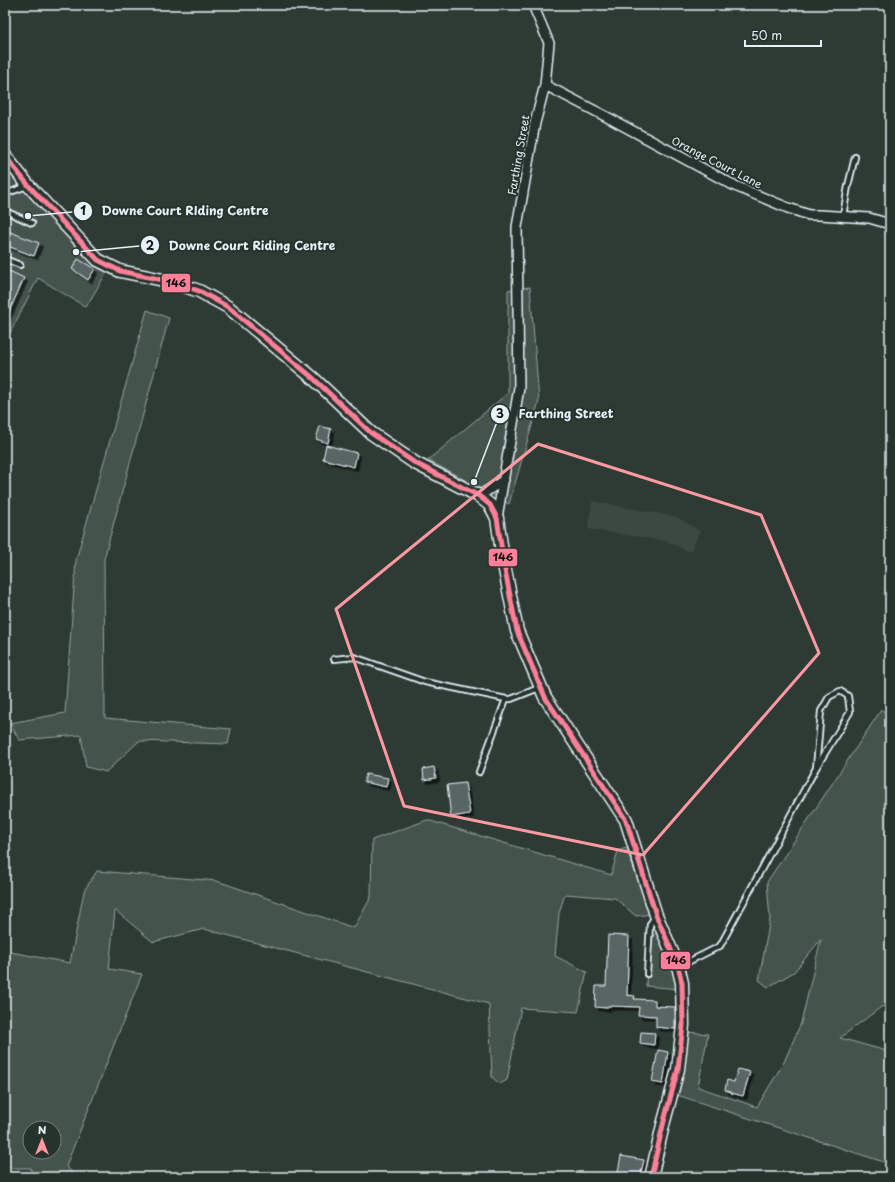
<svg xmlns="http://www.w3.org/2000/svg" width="895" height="1182" font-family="'Playpen Sans',sans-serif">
<defs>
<filter id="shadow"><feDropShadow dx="3.5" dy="3.5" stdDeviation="0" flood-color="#0009"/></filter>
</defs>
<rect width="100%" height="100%" fill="#2e3b35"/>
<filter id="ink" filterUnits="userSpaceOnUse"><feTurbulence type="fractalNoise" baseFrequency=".025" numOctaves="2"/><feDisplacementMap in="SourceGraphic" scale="8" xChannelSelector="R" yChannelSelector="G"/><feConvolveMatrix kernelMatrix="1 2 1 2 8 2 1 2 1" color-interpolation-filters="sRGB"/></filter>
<g filter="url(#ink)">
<path fill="#3b4843" d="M592,501L677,517L700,531L690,552L666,541L588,529Z"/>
<path fill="#45524e" stroke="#96a2a3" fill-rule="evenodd" d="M5,167L96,265L108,270L86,307L38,278L10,333L5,330Z
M530,287L539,401L509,504L428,460L508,393V290Z
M147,310L169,318L104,559L105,718L231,729L228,744L139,741L106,772L86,767L81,735L19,740L10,723L65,713L76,560Z
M881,710L890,714V1005L881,1007L840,1038L890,1052V1164L677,1095L687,1032L708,1034L698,1087L757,1107L784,1062L801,1023L821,939L794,972L768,987L759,980L770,919L767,882Z
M427,820L611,875L618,851L626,848L651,914L636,916L615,898L565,894L559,913L555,956L587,972L578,1012L521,1008L507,1080L500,1084L492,1077L489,1004L204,929L153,942L115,910L109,969L142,974L66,1166L76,1177H31V1168H5V951L70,963L84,891L97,871L217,881L354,928L371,897L372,840ZM30,1128H54V1152H30Z
M656,933L661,934L675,967L679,989L646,986L648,942Z"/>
<path fill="#596563" stroke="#e8f1f8" filter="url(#shadow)" d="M5,230L39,243L34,256L5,245Z
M78,259L95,269L88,280L72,269Z
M5,269L24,278L5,321Z
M320,426L331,429L328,443L316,439Z
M326,445L357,453L354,467L323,459Z
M434,767L436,778L424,780L423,769Z
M366,774L388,778L386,787L364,782Z
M465,783L470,814L451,817L447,785Z
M608,935L629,936L627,995L635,996L634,999L655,1000V1006L675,1007V1029L656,1027V1016L638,1015L639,1007L607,1006V1008L595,1007L596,986H606Z
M641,1032L655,1033L654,1045L640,1043Z
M658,1050L668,1052L663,1084L652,1082Z
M738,1069L750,1072L743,1096L731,1093V1092L725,1090L727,1080L734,1082Z
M621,1156L644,1160L640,1177H617Z"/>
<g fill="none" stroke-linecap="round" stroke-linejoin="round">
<g stroke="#e8f1f8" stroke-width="8">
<path id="service" d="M5,194L27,186
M5,211L32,223
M843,216L848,186L855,157
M5,259L20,265
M334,659L354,657L425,682L506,699H511L539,688
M479,772L506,699
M680,966L720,946L816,768L850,712L848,696L840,691L829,697L821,711L816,768
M647,974L650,924L655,917"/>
</g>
<g stroke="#e8f1f8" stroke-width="12">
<path id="minor" d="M545,85L607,117L735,186L788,208L809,215H819L869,218L890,224
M479,496L504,480
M497,518L519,388L517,227L535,123L545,85L549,43L533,5"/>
</g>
<g stroke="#e8f1f8" stroke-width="15">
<path id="tertiary" d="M5,156L28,185L98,260L120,271L173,282L199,291L228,307L313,378L371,433L415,463L479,496L490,505L497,518L504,565L517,631L545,697L626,820L656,915L678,966L682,983L683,1025L678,1069L663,1125L651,1177"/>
</g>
<use href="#service" stroke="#26332d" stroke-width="4.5"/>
<use href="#minor" stroke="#26332d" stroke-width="9"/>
<use href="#tertiary" stroke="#26332d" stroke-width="12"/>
<g stroke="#26332d" stroke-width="8">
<path id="bus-1" d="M5,156L28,185L98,260L120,271L173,282L199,291L228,307L313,378L371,433L415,463L479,496L490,505L497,518L504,565L517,631L545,697L626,820L656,915L678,966L682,983L683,1025L678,1069L663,1125L651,1177"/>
</g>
<use href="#bus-1" stroke="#ff8098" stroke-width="5"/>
</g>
</g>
<path fill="none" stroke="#ff9aa2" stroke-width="3" stroke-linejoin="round" d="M538,444L761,515L819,653L643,855L404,806L336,609Z"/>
<g text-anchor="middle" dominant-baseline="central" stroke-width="4" stroke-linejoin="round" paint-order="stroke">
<g font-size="11" fill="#e8f1f8" stroke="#26332d">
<text transform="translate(518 155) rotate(-80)">Farthing Street</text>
<text transform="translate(717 162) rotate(27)">Orange Court Lane</text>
</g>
</g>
<path fill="none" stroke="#e8f1f8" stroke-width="1.5" d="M28 216L83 211M76 252L150 245M474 482L500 414"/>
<g fill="#e8f1f8" stroke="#26332d" stroke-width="1.5">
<circle cx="28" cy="216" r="4"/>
<circle cx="76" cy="252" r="4"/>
<circle cx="474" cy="482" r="4"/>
<circle cx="83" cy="211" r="10"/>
<circle cx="150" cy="245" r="10"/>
<circle cx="500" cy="414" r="10"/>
</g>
<g font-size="12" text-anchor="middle" font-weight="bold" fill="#111">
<text x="83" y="215">1</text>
<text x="150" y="250">2</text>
<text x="500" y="418">3</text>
</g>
<g font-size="12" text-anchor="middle" font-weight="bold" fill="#e8f1f8" stroke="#26332d" stroke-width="4" stroke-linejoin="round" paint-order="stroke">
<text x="185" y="215">Downe Court RIding Centre</text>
<text x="252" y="250">Downe Court Riding Centre</text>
<text x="566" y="418">Farthing Street</text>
</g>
<g stroke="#26332d" stroke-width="1.5">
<rect x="161" y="273" width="30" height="20" rx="4" fill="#ff8098"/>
<rect x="488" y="548" width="30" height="19" rx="4" fill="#ff8098"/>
<rect x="660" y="951" width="31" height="19" rx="4" fill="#ff8098"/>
</g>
<g font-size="11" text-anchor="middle" font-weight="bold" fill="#111">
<text x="176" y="287">146</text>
<text x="503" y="561">146</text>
<text x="676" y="964">146</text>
</g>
<rect width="895" height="1182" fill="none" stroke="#26332d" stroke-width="20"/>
<rect x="10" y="10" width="875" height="1162" fill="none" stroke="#e8f1f8" stroke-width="1.5" filter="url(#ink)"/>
<g transform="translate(42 1140)"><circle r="19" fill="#26332d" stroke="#747f7e"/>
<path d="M0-3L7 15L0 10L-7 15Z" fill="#ff9aa2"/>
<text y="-6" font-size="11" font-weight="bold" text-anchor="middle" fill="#e8f1f8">N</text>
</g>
<path d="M745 40v6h76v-6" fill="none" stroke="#e8f1f8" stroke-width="2"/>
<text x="751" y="40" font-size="12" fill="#e8f1f8" stroke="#26332d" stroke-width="3" paint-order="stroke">50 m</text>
</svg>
